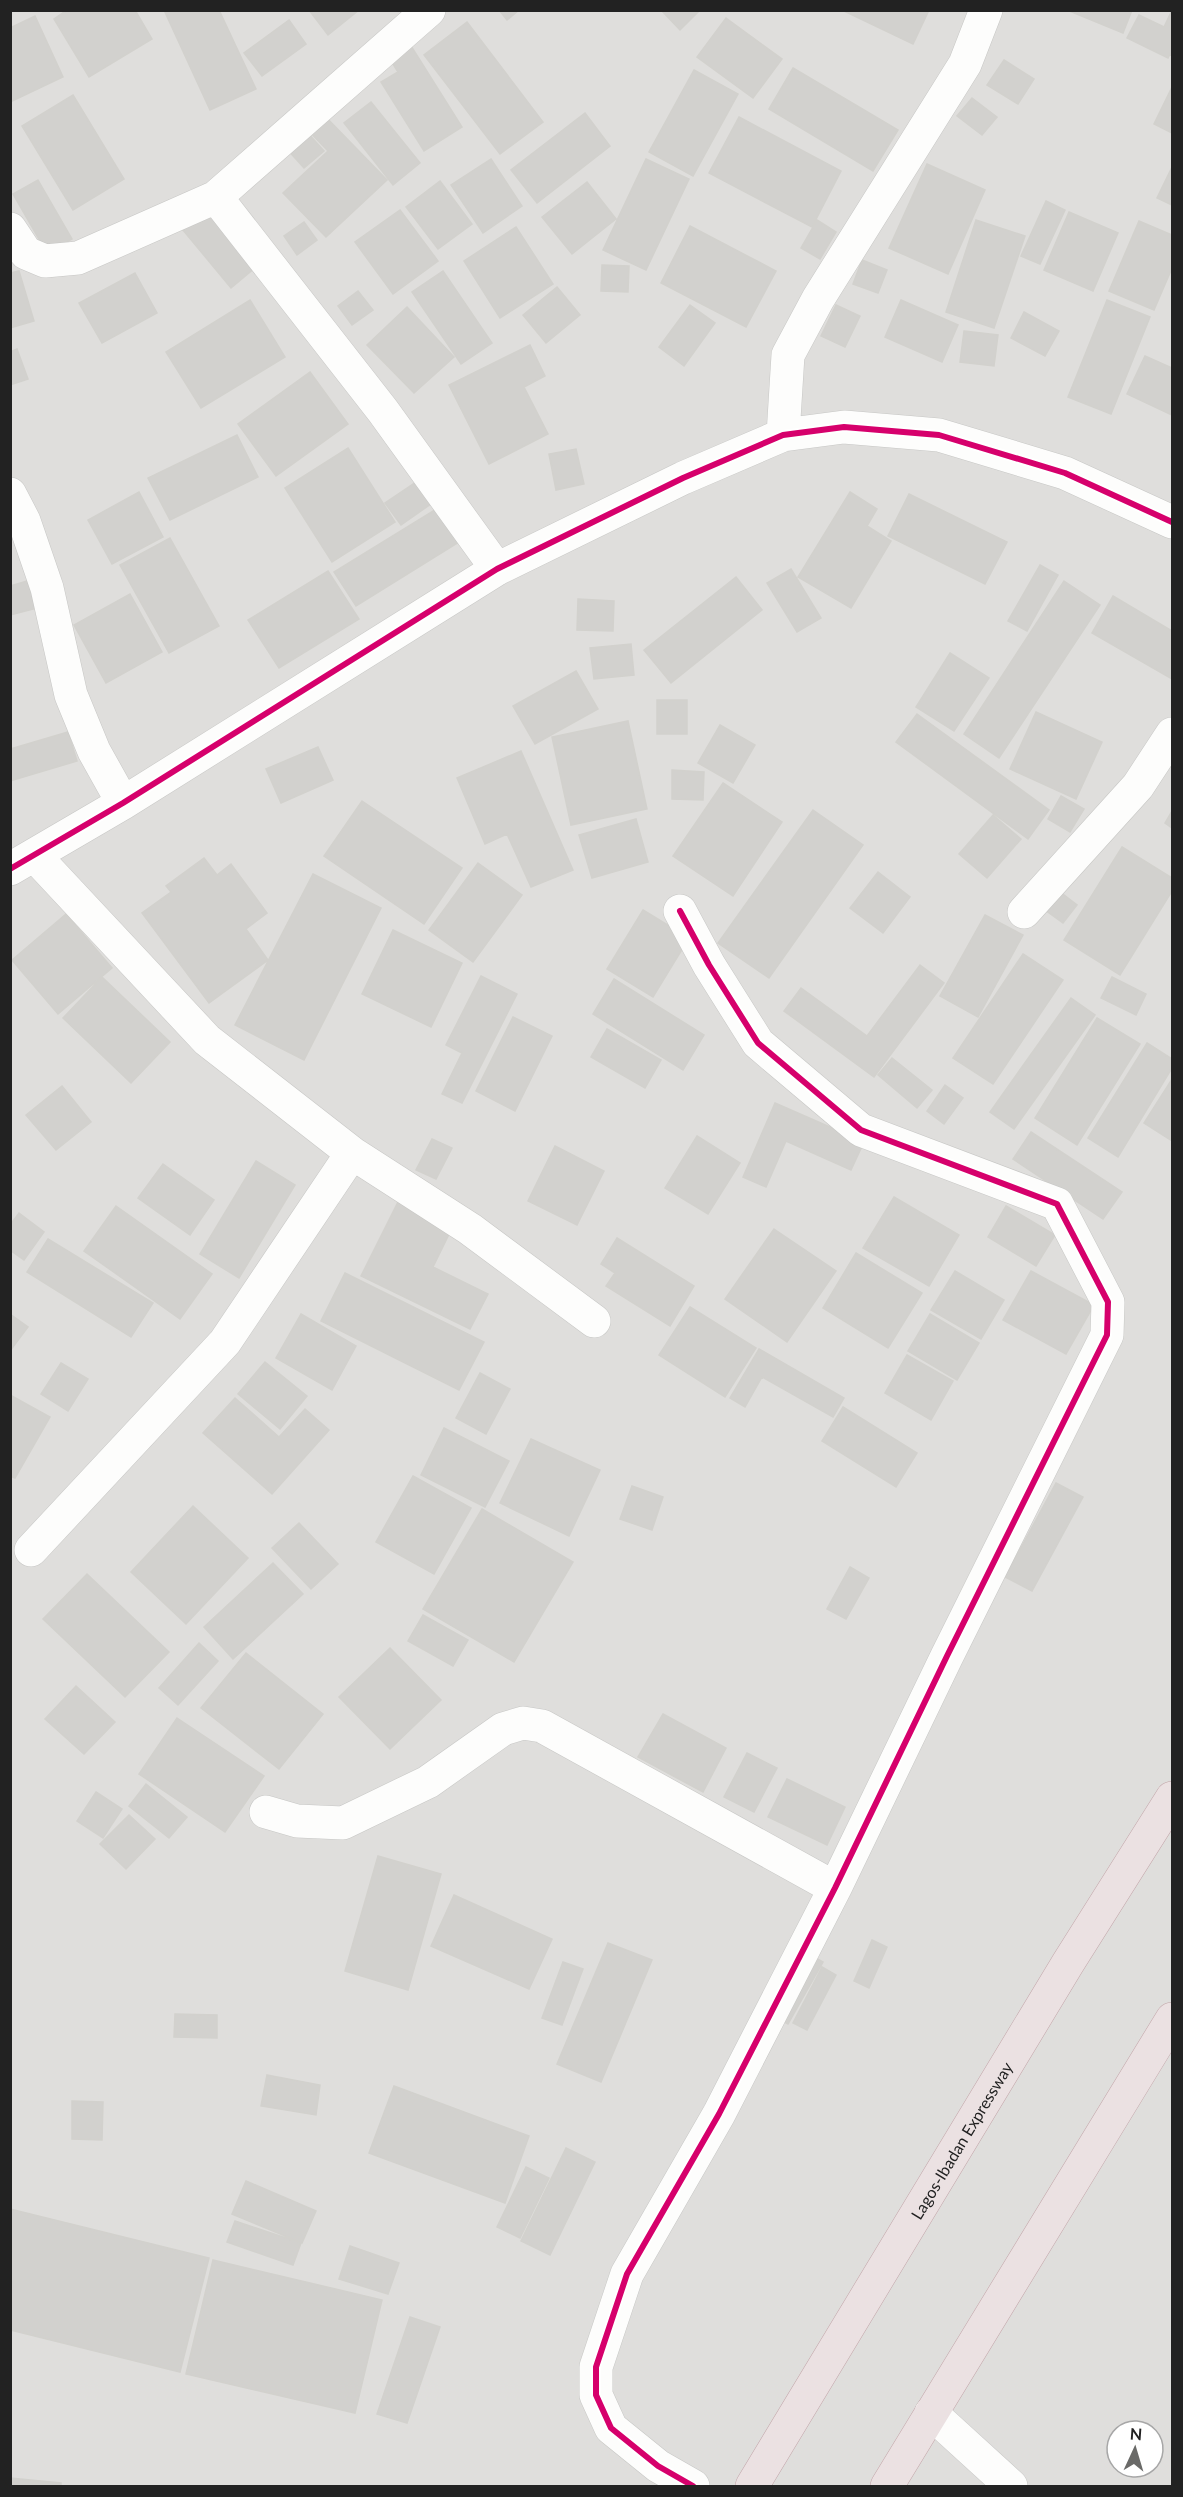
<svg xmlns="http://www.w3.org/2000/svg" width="1183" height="2497" font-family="Lato,sans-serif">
<rect width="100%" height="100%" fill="#efefeb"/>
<path fill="#dfdedc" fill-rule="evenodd" d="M11,11H1172V2486H11ZM1117,2431H1153V2467H1117Z"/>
<path fill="#d2d1ce" stroke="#d2d1cd" stroke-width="1.5" d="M67,10H135L152,39L89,77L54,19Z
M164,10H219L256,89L210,110Z
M309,10H359L328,35Z
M499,10H519L507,20Z
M661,10H700L680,30Z
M842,10H929L913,44Z
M1067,10H1132L1123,33Z
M1172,10V55L1170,54L1168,58L1127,38L1139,15L1164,27Z
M35,16L63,77L10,102V28Z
M726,18L782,59L753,98L697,57Z
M289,20L306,44L262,76L244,53Z
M467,22L543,122L500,154L424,55Z
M406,38L462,127L424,151L381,82L398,72L385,51Z
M1004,60L1034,79L1018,104L987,85Z
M793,68L898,130L873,171L769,109Z
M694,70L738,94L693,176L649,152Z
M1172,87V133L1154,124Z
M73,95L124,179L73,210L22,126Z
M972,98L997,117L982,135L957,116Z
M371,102L420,163L393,185L344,123Z
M321,112L387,180L326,237L283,193L328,151L305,127Z
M585,113L610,146L537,203L511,170Z
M739,117L841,171L812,227L709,173Z
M306,131L324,151L304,168L286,148Z
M491,159L522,206L483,233L451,185Z
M646,159L689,179L646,270L603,250Z
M927,164L985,190L948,274L889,248Z
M1172,167V205L1157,198Z
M38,180L72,239L47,253L13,194Z
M440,181L472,224L438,249L406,207Z
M587,182L616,219L572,254L542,217Z
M1046,201L1065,210L1040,264L1021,256Z
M208,209L256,267L231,288L183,230Z
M400,210L438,261L393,294L355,242Z
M1069,212L1118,233L1093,291L1044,270Z
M817,220L836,232L820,259L801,248Z
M976,220L1025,236L994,328L946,312Z
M1139,221L1172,235V268L1154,310L1109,291Z
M304,222L317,240L297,255L284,236Z
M690,226L776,271L746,327L661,283Z
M516,227L553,284L500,318L464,261Z
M862,260L887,270L878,293L853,284Z
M602,265L629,266L628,292L601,291Z
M19,271L34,321L10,328V273Z
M443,271L492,343L461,364L412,292Z
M135,273L157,313L102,343L79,303Z
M557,287L580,315L546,343L523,315Z
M358,291L373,310L352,325L338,306Z
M250,300L285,357L201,408L166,352Z
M901,300L958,325L942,362L885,337Z
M1107,300L1150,317L1111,414L1068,397Z
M690,305L715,323L684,366L659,347Z
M836,305L860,316L845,347L821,336Z
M407,307L454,357L414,393L367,345Z
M1024,312L1059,331L1045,356L1011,338Z
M964,331L998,335L994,366L960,362Z
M530,345L545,376L524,387L548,434L489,464L449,385Z
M17,349L28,379L10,385V352Z
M1145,356L1172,368V415L1127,394Z
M310,372L348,424L276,476L238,424Z
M237,435L258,477L170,520L148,478Z
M348,448L395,522L332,562L285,488Z
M576,449L584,484L556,490L549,454Z
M422,478L438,499L401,525L385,503Z
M139,492L163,537L112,564L88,520Z
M850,492L877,509L867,526L891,541L851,608L798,577Z
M909,494L1007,542L985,584L888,536Z
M438,508L459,542L356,606L334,572Z
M170,538L219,626L169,653L120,565Z
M1040,565L1058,575L1027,631L1008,621Z
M791,569L821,618L797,632L767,583Z
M328,571L359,619L279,668L248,620Z
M736,577L762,610L671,683L644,650Z
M34,579L41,607L10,615V586Z
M1064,581L1100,605L999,758L964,734Z
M130,594L162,652L106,683L74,625Z
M1113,596L1172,631V679L1092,633Z
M578,599L614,601L613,631L577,630Z
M631,644L634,675L594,679L590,648Z
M950,653L989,678L954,731L916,707Z
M576,671L598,709L535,744L513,706Z
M657,700H687V734H657Z
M1036,712L1102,742L1076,799L1010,769Z
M917,714L1049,810L1028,839L896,742Z
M628,721L647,809L571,825L552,737Z
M720,725L755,745L733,783L698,763Z
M68,732L77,761L10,781V749Z
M318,747L333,780L281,803L266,769Z
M521,751L573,870L531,887L507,834L485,844L457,778Z
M672,770L704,772L703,800L672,799Z
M723,783L782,822L733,896L673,856Z
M1061,796L1084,809L1070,832L1048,819Z
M362,801L462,868L424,924L324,856Z
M813,810L863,845L769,978L718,943Z
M1172,811V828L1165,823Z
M993,815L1021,839L987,878L959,854Z
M636,819L648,862L592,878L579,835Z
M1122,847L1172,878V891L1120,975L1064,940Z
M204,858L217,875L231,864L267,913L246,929L268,960L209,1003L142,913L171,892L166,886Z
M478,863L522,895L473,962L429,930Z
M878,872L910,897L883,933L850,908Z
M313,874L381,908L304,1060L235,1025Z
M1055,888L1077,905L1063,923L1041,907Z
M643,910L689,938L653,997L607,969Z
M66,914L112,968L58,1014L12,960Z
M985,915L1023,935L978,1017L940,996Z
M393,930L462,963L431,1027L362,994Z
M1023,954L1063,980L993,1084L953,1058Z
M920,965L944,983L874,1077L784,1011L801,988L867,1036Z
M481,976L517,994L462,1103L442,1094L462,1053L446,1045Z
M102,977L170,1042L131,1083L63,1018Z
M1112,977L1146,994L1136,1015L1101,998Z
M614,979L704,1035L683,1070L593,1014Z
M1071,998L1095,1015L1014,1129L990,1112Z
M513,1017L552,1036L515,1111L476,1091Z
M1097,1018L1140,1044L1077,1145L1035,1118Z
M607,1029L661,1060L645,1088L591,1057Z
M1147,1043L1172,1059V1068L1118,1157L1088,1138Z
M892,1058L932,1090L917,1108L878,1075Z
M1172,1079V1141L1144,1123Z
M945,1085L963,1098L944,1124L927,1111Z
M62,1086L91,1122L56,1150L26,1115Z
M775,1103L864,1142L851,1170L786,1141L766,1187L743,1177Z
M1031,1132L1122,1192L1103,1219L1013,1159Z
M697,1136L740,1163L708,1214L665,1188Z
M432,1139L452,1148L436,1179L416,1170Z
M555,1146L604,1171L577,1225L528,1201Z
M256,1161L295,1185L239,1278L200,1254Z
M163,1164L214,1200L190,1235L138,1198Z
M894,1197L959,1235L929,1286L863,1248Z
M398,1202L452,1228L433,1267L488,1294L470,1329L361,1276Z
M116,1206L212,1274L180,1319L84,1251Z
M1006,1206L1055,1235L1036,1266L988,1237Z
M19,1213L44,1232L24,1260L10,1250V1225Z
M774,1229L836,1271L787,1342L725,1299Z
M617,1238L694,1286L670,1326L606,1286L615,1273L601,1264Z
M48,1239L153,1303L131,1337L27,1272Z
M856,1253L922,1293L888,1348L823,1308Z
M955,1271L1004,1300L981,1339L931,1310Z
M1031,1271L1094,1305L1066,1354L1003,1320Z
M345,1273L484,1342L459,1390L321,1321Z
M690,1307L756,1348L725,1397L659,1355Z
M10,1314L28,1327L10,1351Z
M301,1314L356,1346L332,1390L276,1358Z
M930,1314L979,1343L957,1380L908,1351Z
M759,1349L844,1398L833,1417L762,1377L745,1407L730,1398Z
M907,1355L953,1381L931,1420L885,1393Z
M265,1362L307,1396L280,1429L238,1394Z
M61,1363L88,1379L68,1411L41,1394Z
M480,1373L510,1389L486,1434L456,1418Z
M10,1395L50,1417L15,1478L10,1476Z
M235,1398L279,1437L305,1409L329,1430L272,1494L203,1433Z
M843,1407L917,1453L896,1487L822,1441Z
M444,1428L509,1461L485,1507L421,1475Z
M531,1439L600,1470L569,1536L500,1503Z
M413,1476L471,1508L434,1574L376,1542Z
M1056,1483L1083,1497L1032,1591L1005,1577Z
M632,1486L663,1497L652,1530L620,1519Z
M193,1506L248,1558L186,1624L131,1572Z
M482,1509L573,1562L514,1662L423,1609Z
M299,1523L338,1564L311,1589L272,1548Z
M273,1563L303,1594L233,1659L204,1627Z
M850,1567L869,1578L846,1619L827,1609Z
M87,1574L169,1652L125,1697L43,1619Z
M423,1615L468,1640L453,1666L408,1641Z
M199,1643L218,1661L178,1705L159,1688Z
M390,1648L441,1700L390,1749L339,1697Z
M246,1653L323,1714L279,1769L201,1708Z
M76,1686L115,1722L84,1754L45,1719Z
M663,1714L726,1748L703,1792L638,1757Z
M177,1718L264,1776L225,1832L139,1774Z
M747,1753L777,1768L754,1812L724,1797Z
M787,1779L845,1807L827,1845L768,1817Z
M146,1784L187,1817L169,1838L129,1806Z
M96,1792L122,1809L103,1838L77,1821Z
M129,1815L155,1839L126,1869L100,1844Z
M378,1856L441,1874L408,1990L345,1971Z
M454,1895L552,1939L529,1989L431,1946Z
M872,1940L887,1947L869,1988L854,1981Z
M608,1943L652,1960L601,2082L557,2064Z
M809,1954L823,1962L788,2024L774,2016Z
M563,1962L583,1969L562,2025L542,2018Z
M822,1967L836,1975L807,2030L793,2023Z
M175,2014L217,2015V2038L174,2037Z
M267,2075L320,2085L316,2115L261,2106Z
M394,2086L529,2136L505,2203L369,2153Z
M72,2101L103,2102L102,2140L72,2139Z
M566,2148L595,2162L550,2255L521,2241Z
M526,2167L549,2178L520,2238L497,2227Z
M246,2181L316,2211L302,2243L232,2214Z
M10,2209L209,2258L180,2372L10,2330Z
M235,2221L301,2243L293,2265L227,2242Z
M350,2246L399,2263L388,2294L339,2279Z
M213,2260L382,2300L355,2413L186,2374Z
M410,2317L440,2327L407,2423L377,2414Z
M10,2478L61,2483V2486H10Z"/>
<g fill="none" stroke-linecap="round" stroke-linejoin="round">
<g stroke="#c7c7c5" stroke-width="34">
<path id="minor" d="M216,197L383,411L497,569
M10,229L26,253L45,261L78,258L216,197L429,10
M783,435L788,355L818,299L965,64L986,10
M10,494L24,521L47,588L71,695L94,751L123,803
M35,856L207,1040L352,1153
M10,869L123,803L497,569L683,478L783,435L844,427L939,435L1065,473L1172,522
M680,911L709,965L758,1043L861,1130L1057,1204L1108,1302L1107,1335L947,1656L835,1888L719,2114L627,2274L596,2367V2395L611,2428L658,2466L693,2486
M1024,912L1138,786L1172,734
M31,1550L225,1342L352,1153L470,1229L594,1321
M266,1812L297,1821L343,1823L428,1782L503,1729L523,1723L542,1726L835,1888
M931,2413L1011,2486"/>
</g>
<g stroke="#c2a5a9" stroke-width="34">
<g id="highway">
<path id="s1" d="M752,2486L1068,1963L1172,1798"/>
<path d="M887,2486L1172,2019"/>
</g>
</g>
<use href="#minor" stroke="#fdfdfc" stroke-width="33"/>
<use href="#highway" stroke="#ebe1e2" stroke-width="33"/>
<g stroke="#fff" stroke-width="10">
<path id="cycleway" d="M10,869L123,803L497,569L683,478L783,435L844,427L939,435L1065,473L1172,522
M680,911L709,965L758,1043L861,1130L1057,1204L1108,1302L1107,1335L947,1656L835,1888L719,2114L627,2274L596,2367V2395L611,2428L658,2466L693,2486"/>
</g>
<use href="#cycleway" stroke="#d6006c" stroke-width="6"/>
</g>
<g text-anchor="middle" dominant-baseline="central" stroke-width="4.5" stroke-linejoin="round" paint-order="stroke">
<g font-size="16" fill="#222" stroke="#fff">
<text stroke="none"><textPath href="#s1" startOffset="404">Lagos-Ibadan Expressway</textPath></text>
</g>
</g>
<rect width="1183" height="2497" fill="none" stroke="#222222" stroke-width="24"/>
<g transform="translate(1135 2449) rotate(4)"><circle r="28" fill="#ffffff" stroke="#a7a7a7" stroke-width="1.5"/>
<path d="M0-4.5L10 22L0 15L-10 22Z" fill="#6a6a68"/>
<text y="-9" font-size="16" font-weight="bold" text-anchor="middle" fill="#222222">N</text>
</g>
</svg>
